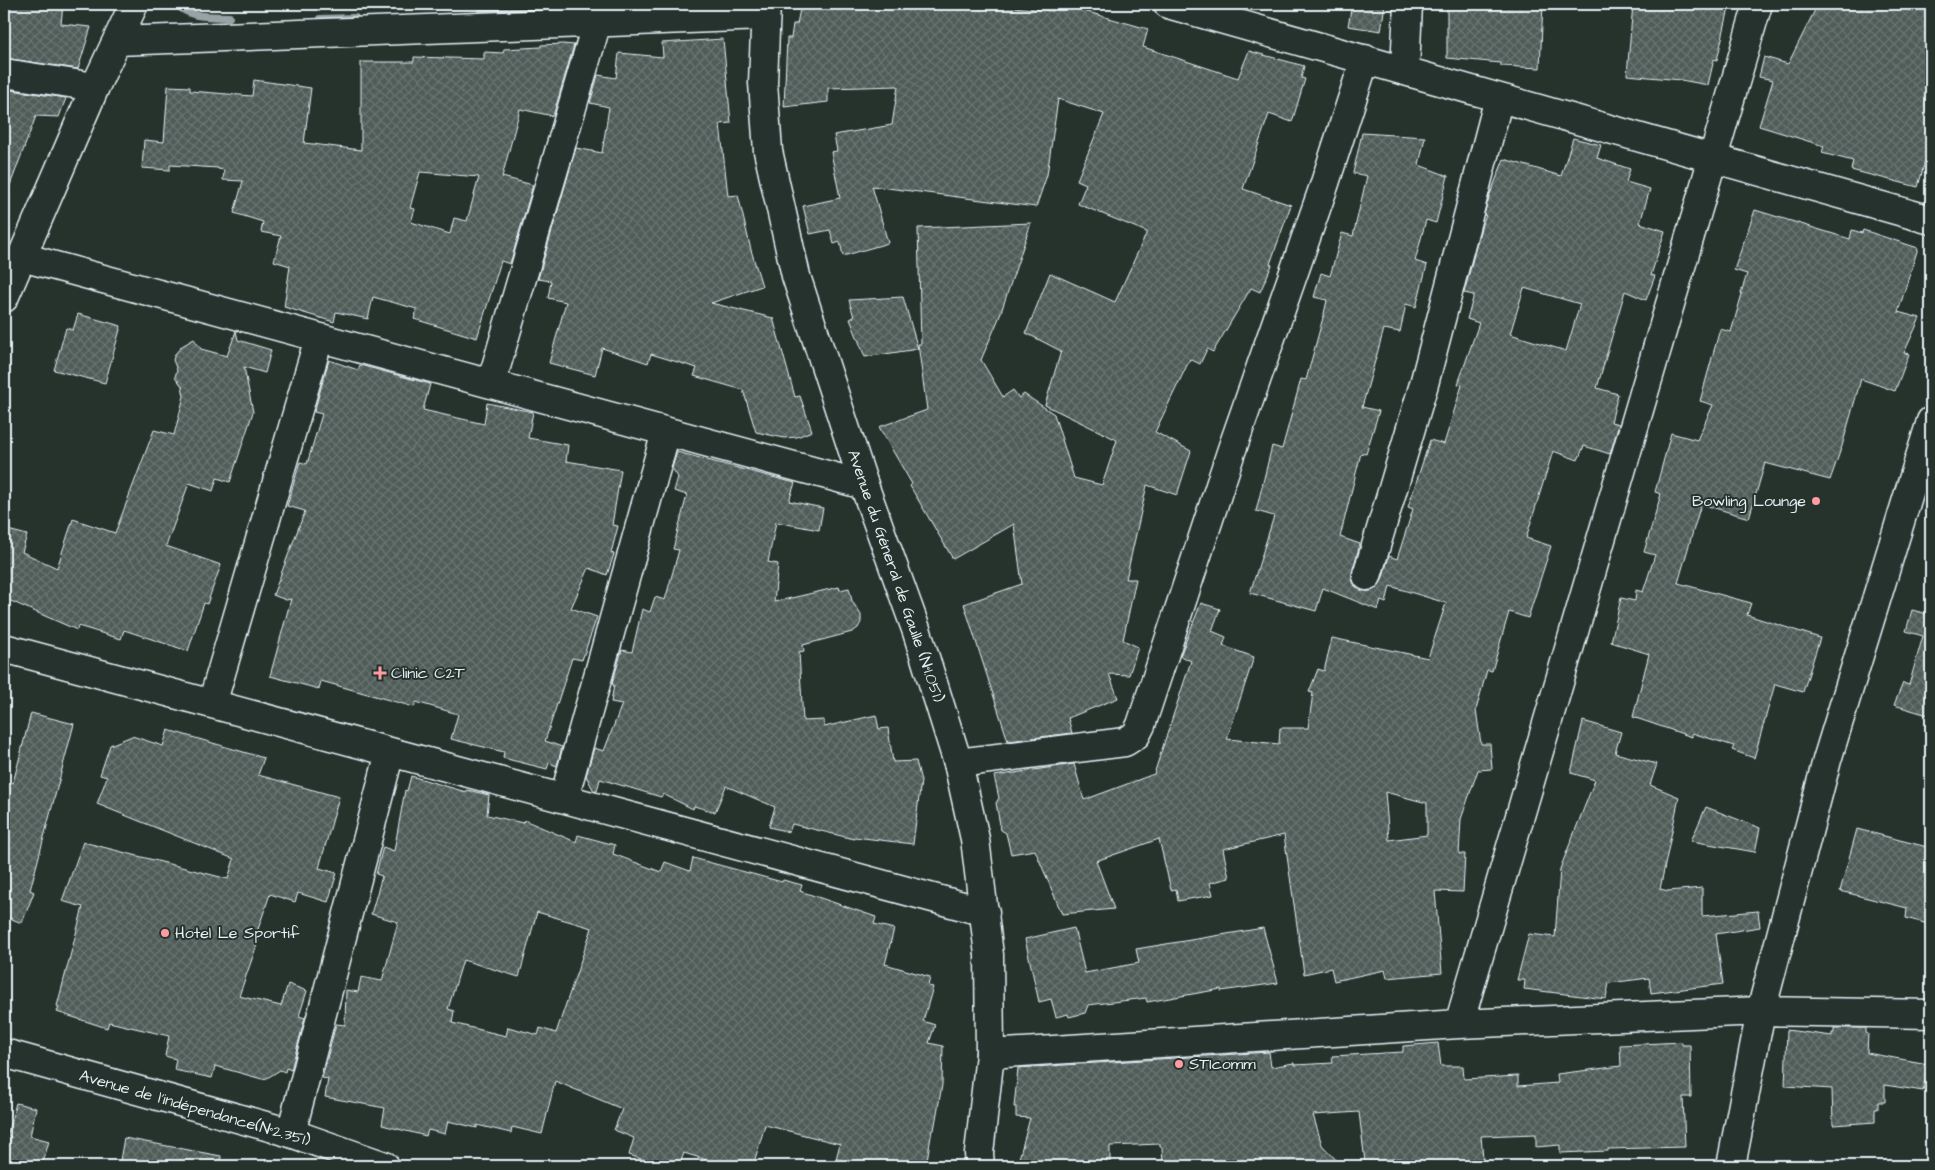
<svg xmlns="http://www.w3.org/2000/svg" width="1935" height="1170" font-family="'Architects Daughter',sans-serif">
<defs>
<pattern id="building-cross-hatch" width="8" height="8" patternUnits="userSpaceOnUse" patternTransform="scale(1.25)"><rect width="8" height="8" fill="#505c59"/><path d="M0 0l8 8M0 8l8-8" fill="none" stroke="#697472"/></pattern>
</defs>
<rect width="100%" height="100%" fill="#26332d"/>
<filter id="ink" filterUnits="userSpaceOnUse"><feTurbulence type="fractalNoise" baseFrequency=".02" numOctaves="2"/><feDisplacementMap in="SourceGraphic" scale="10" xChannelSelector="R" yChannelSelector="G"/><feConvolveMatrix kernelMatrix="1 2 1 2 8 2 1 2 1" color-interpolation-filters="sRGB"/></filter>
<g filter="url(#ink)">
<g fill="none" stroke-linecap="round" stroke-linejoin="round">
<path stroke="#98a3a5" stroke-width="8" d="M177,4C190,19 211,16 229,17
M621,6L669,4
M481,13L597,7
M320,19L355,18"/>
</g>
<path fill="url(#building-cross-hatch)" stroke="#e8f1f8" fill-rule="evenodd" d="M4,4H63L61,24L91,27L78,69L4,58Z
M801,4H964L991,8V4H1015L1014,7L1053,11L1054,4H1078L1077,9L1148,29L1143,47L1238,78L1249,51L1304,66L1301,78L1305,79L1292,122L1269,114L1243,189L1291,205L1270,264L1272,265L1260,292L1251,288L1213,352L1207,349L1200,364L1190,359L1155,432L1191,451L1177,495L1147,485L1126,579H1136L1123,640L1138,647L1129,675L1109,674L1118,698L1068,718L1072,733L1008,741L964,604L1022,584L1014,524L953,559L910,486L912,484L879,427L927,410L918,344H921L918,228L1031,223L999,318L981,360L1003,397L1013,390L1019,398L1024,394L1054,414L1074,478L1102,485L1117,440L1045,405L1061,351L1026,333L1050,273L1115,302L1147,232L1078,204L1086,184L1077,180L1104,114L1058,99L1047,175L1036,207L872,186L888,243L843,256L840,242L834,244L830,230L810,234L803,206L840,198L831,152L837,151L834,135L892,125L898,86L828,88V102L784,107L787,38H791L793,24H797Z
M1352,4H1385L1381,31L1348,26Z
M1447,4H1543L1540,68L1501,66V63L1447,58Z
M1633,4H1701L1729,8L1717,60L1714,59L1708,85L1681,80L1627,75Z
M1818,4H1931V139L1918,187L1851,170L1853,161L1822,153L1824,146L1759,126L1773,80L1759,77L1764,57L1788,64Z
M723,39L731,123L720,124L728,196L738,195L751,250L762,286L711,303L773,318L795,397L800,396L812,431L797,437L784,438L756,432L743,390L694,376L697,368L651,354L648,363L602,348L595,375L549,363L566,302L548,298L551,281L538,279L576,148L602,153L609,107L590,103L598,75L616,78L619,53L663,57L662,43Z
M563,44L574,45L553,116L520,109L502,177L533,185L510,264L501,261L477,338L414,319L417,309L373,297L368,319L336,312L334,322L284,307L290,266L274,261L281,236L261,232L263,222L234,213L243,181L223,180L224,170L218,169V168L170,165V170L142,168L144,140L164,142L168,86L190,87V91L252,96L254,80L311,88L304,143L361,150V62H414V57L484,59V52L503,53L504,49L541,47V45ZM420,172L479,177L467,221L454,218L450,234L411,222L415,209L410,208Z
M4,89L66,98L59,117L36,116L6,196H4Z
M1362,133L1425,137L1419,165L1448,176L1436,223L1426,220L1415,261L1427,265L1416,307L1406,304L1400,332L1384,329L1362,407L1379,411L1366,454L1361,453L1340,537L1360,544L1352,572V579L1355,586L1362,591H1370L1377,588L1382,580L1389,556L1397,559L1413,509L1408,507L1430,440L1444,444L1462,385L1458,384L1479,323L1467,319L1474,295L1464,293L1482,224L1486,216L1484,215L1489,197L1504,159L1561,176L1573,138L1601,145L1597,158L1630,169L1626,182L1650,189L1640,223L1665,231L1651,275L1655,276L1646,300L1625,291L1597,388L1618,394L1611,422L1619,424L1610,454L1584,446L1578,460L1553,451L1526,538L1551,546L1528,618L1509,612L1492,671L1487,670L1476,710L1481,744H1490L1492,769L1478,770L1461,819L1459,854H1465L1463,892L1435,891L1442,973L1387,978L1385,970L1334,981L1331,968L1304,974L1284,835L1223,849L1229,878L1210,883L1213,895L1178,901L1176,889L1171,890L1159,839L1096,861L1114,909L1062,914L1035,850L1011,854L1006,833L1001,830L996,803L999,798L994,776L1074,764L1084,800L1154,774L1191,661L1180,656L1201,603L1220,609L1212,631L1226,637L1223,646L1254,657L1227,739L1279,744L1280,728H1308L1313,693L1309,692L1318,669L1324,671L1332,638L1428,658L1446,603L1390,586L1386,603L1381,601L1378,610L1323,588L1316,611L1250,593L1274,516L1256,511L1272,446L1282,449L1301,379L1306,380L1324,314L1327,300L1314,297L1321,273L1330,276L1342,233L1353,236L1367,176L1353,173ZM1524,288L1580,304L1566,351L1510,334ZM1385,792L1427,803V835L1389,840Z
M1755,210L1850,239L1852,230L1862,233L1863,230L1918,248L1898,312L1920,318L1904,353L1909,354L1895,391L1861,379L1842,446L1830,480L1765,463L1749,518L1701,504L1678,583L1751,603L1747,615L1820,638L1803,692L1775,684L1754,758L1732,750L1734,746L1692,733V737L1633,717L1649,654L1611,642L1621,598L1635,601L1636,590L1643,592L1655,555L1644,552L1661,494L1655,492L1671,433L1697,440L1713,405L1700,401L1720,329L1731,332L1742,294L1741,293L1747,274L1734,270Z
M903,297L918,349L865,357L850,319L854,317L849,300Z
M78,314L121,326L105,383L54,370L66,328L73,330Z
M236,331L238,340L271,350L265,373L244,367L253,412L230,482L217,478L213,491L189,483L166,546L221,565L207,604L204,603L188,651L124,630L121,639L78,626L77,630L4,598V529L27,535L22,552L57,568L73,519L115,533L154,430L174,435L184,396L182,386L175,377L177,370L173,360L175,354L182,346L194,339L201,349L227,356Z
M329,360L358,370L360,365L430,384L423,410L484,424L487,403L533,412L528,438L568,445L566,461L621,470L612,525L618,526L611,553L614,554L607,575L589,568L571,608L597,617L582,660L572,658L545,741L562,747L557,766L549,763L547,769L503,758L504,752L451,739L458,714L416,702L414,707L321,681L319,689L270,676L291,599L286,600L273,595L305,511L287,506L300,462L307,464L322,414L314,412Z
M677,452L795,483L789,501L823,508L819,530L776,522L768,562L778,564L774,602L839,587L840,590L849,588L852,601L861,615V622L858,628L852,632L803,645L804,651L799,652L803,721L824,720V727L876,715L879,729L888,728L893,762L916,761L921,781L913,844L855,837L854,839L792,824L789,832L769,827L775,807L726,786L715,812L694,806L693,809L663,794L661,797L600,779L597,791H594L586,776L594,748L604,751L622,704L611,702L614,685L612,684L622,650L632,652L642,609L650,612L655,597L665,600L679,550L673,549L687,495L674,491L678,477L672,468Z
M1912,610L1931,615V716L1894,705L1903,683L1909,685L1923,636L1906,631Z
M31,713L74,724L30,890L34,892L22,923L4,916V781L13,783Z
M1583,721L1621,732L1615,753L1657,764L1650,785L1679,797L1660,889L1668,891L1702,888V916L1758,911L1760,927L1716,934L1723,984L1651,993L1649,978L1609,983L1606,999L1524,989L1525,980H1517L1529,934L1555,937L1560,869L1595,780L1571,773Z
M168,730L264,758L258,775L339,797L319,868L337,873L328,902L298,893L295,902L270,894L255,938L259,939L239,996L281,1006L288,984L307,991L299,1016L305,1018L291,1070L286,1068L285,1072L280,1070L267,1078L262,1079L215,1066L212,1078L174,1070L176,1059L165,1056L169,1036L109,1022L107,1028L57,1012L59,1007L57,1006L83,907L62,901L83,842L228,879L234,859L97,804L107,777L100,775L110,745L132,736L163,746Z
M411,776L466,792L467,790L489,795L487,815L523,823L524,820L576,842L578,835L615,845L613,854L661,872L665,862L690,871L693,858L782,882L783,880L802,885L800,891L876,917L874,924L894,929L885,964L930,977L928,986L933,987L923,1021L935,1025L929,1043L943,1046L942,1085L934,1130H932L926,1166H843L844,1161L836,1159L840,1144L765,1125L753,1166H726L684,1153L679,1166H663L629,1155L634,1138L614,1130L622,1109L555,1081L542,1134L512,1127L511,1133L477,1125V1128L448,1121L445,1134L428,1130L426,1136L382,1125L385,1108L325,1097L328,1079L322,1078L336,1024L345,1025L346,990L358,992L361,977L382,981L398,922L371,914L382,876L376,874L383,847L394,851L405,790L407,791ZM537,912L592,928L556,1033L540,1028L538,1035L508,1027L506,1036L452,1023L454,1011L448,1009L463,960L519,977Z
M1706,807L1760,828L1755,852L1691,841Z
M1857,829L1931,848V910L1928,924L1906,918L1907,908L1840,891Z
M1074,928L1085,973L1139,963L1136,949L1263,928L1278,983L1221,991V989L1147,1002L1146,998L1088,1005L1085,1013L1069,1017L1068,1014L1056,1017L1051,999L1039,1002L1025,939Z
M1834,1028H1866V1033L1868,1034L1867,1053L1928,1064L1923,1091L1885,1085V1102H1878V1109H1875V1122L1833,1125L1832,1089L1785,1086L1787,1030L1832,1036V1033H1834Z
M1682,1042V1045H1690L1691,1097H1683L1685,1147L1608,1149V1151L1560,1153V1145L1536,1147V1134L1481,1136L1483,1159L1429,1166V1164H1402L1401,1158L1365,1162L1359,1112L1313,1115L1322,1145L1340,1164H1318V1166H1163L1162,1147H1160V1144L1110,1146V1166H1017L1030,1118L1016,1117V1107H1014L1018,1068L1269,1052L1271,1067L1294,1063V1065L1333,1063L1332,1056L1403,1052V1046L1438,1043L1441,1066H1463L1464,1079L1518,1076V1086L1558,1083L1557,1074L1621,1066L1620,1045Z
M16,1103L36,1108L30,1136L49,1141L42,1166H4V1156L11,1137L7,1136Z
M124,1138L221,1156L220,1166H119Z"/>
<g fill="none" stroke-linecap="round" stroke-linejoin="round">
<g stroke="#e8f1f8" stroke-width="31">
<path id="street" d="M1168,4L1931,220
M117,41L764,16
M1405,71L1408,4
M4,73L95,87
M22,257L864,485
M4,298L95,87L134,4
M491,384L602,5
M1367,576L1424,384L1499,98
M4,648L985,912
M212,704L319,338
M958,763L1125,742L1136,735L1141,725L1231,452L1324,186L1365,59
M564,798L666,432
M1459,1024L1758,4
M990,1054L1459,1024L1761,1011L1931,1014
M291,1133L390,752
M1731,1166L1761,1011L1827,760L1931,421"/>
</g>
<g stroke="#e8f1f8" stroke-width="31">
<path id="secondary" d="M766,4L763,83L768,151L796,276L864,485L917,632L958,763L975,839L989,955L990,1054L979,1153L980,1166
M4,1053L291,1133L385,1166"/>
</g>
<use href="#street" stroke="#26332d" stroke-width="28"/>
<use href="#secondary" stroke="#26332d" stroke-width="28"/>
</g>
</g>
<g fill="#ff9aa2" stroke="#26332d" stroke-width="2">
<circle cx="1816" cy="501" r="5"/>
<path d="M377.5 665.5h5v5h5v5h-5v5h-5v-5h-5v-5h5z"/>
<circle cx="165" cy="933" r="5"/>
<circle cx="1179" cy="1064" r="5"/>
</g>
<g text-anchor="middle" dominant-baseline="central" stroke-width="4" stroke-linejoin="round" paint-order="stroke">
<g font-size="16" fill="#e8f1f8" stroke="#26332d" text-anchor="start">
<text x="1806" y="501" text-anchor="end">Bowling Lounge</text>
<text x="391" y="673">Clinic C2T</text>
<text x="175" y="933">Hotel Le Sportif</text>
<text x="1189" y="1064">STIcomm</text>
</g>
<g font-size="16" fill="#e8f1f8" stroke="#26332d">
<text transform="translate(896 576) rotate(71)">Avenue du Géneral de Gaulle (N°1.051)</text>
<text transform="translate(195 1108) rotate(16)">Avenue de l'indépendance(N°2.351)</text>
</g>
</g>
<rect width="1935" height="1170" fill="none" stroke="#26332d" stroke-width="20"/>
<rect x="10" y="10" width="1915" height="1150" fill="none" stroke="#e8f1f8" stroke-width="2" filter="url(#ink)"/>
</svg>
